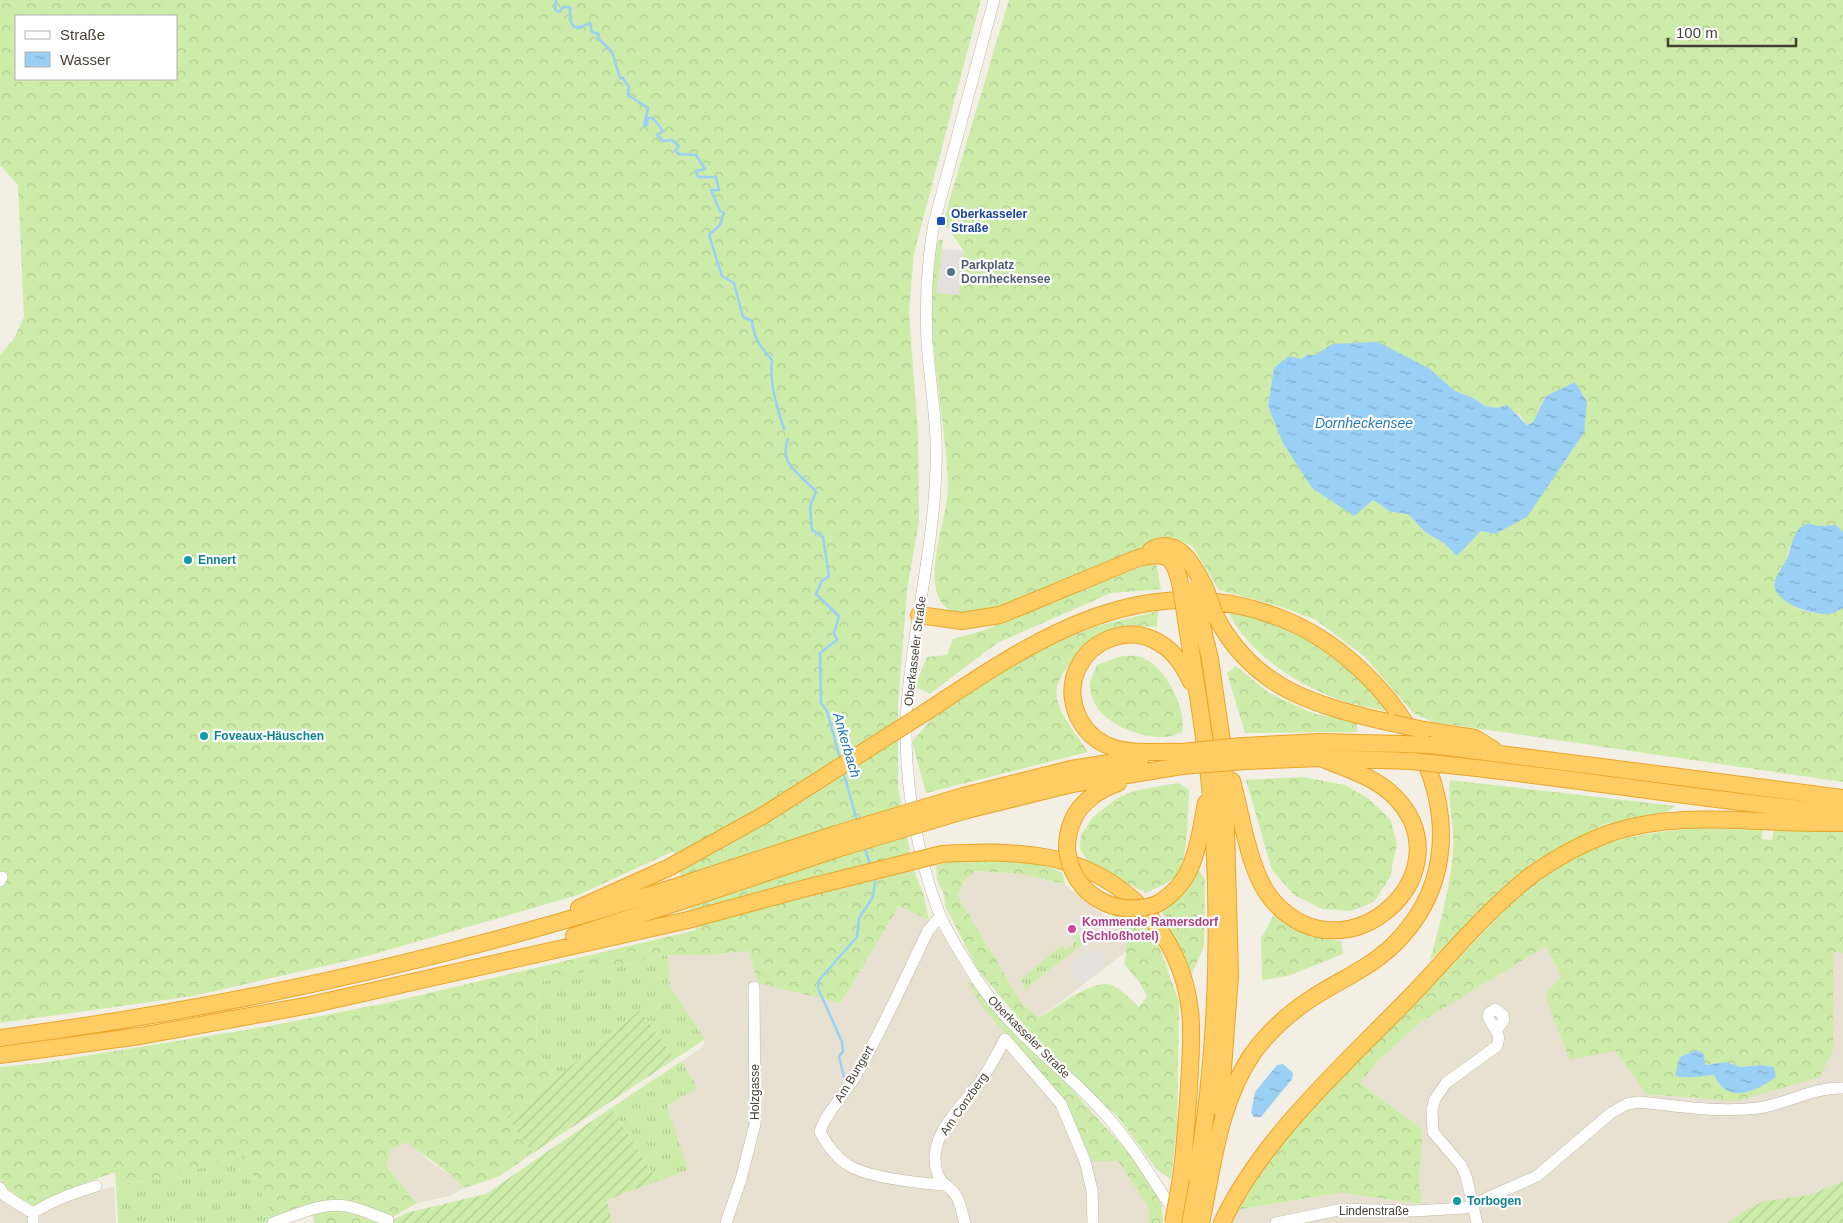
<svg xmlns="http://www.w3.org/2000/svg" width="1843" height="1223" font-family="Arial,sans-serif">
<defs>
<pattern id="grass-tufts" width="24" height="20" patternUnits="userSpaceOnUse" patternTransform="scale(1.25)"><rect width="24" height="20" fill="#cdeca9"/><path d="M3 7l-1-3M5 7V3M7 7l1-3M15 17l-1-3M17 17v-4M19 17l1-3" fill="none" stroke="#b1cb92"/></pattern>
<pattern id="forest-crowns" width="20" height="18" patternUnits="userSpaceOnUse" patternTransform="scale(1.25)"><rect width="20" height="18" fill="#cdeca9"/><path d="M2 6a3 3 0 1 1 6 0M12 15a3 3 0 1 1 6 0" fill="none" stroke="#b1cb92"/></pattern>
<pattern id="garden-furrows" width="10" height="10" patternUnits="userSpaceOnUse" patternTransform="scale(1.25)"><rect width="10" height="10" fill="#cdeca9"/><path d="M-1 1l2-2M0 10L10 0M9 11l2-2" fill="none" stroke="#b1cb92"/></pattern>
<pattern id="water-ripples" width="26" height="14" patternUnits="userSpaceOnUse" patternTransform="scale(1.25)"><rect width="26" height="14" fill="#9ad0f6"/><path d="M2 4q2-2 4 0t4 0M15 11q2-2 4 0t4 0" fill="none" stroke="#7faac8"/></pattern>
</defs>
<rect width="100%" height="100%" fill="#f3efe4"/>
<path fill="#e8e1d1" d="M975,871L1020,874L1064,884L1122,930L1127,951L1039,1018L1021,1002L958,896L964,881Z
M899,906L929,920L940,931L978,995L1118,1161L1148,1207L1149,1223H612L607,1200L687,1170L667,1106L697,1088L682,1061L703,1047L705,1039L670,986L668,955H710L749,951L841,1003Z
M1546,946L1561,976L1646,1094L1833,1051V952L1843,953V1223H1216L1214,1214L1341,1193L1421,1204L1419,1182L1423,1130L1360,1083L1378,1061L1421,1022Z
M406,1141L436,1166L455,1177L464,1188L450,1196L417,1203L387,1167L390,1150Z
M0,1179L8,1192L25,1199L36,1209L114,1186L116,1223H0Z"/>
<path fill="url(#grass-tufts)" d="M1082,933L1084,936H1093L1060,962L1061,964H1057L1030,985L1028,990L1023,989L1024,983L1020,980L1062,945L1065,949L1072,946L1076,940L1073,937Z
M668,955L670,986L705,1039L675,1059L640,1010L554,1079L536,1045L538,982Z
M682,1061L697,1088L667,1106L688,1170L658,1181L611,1108Z
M243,1155L275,1220L265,1223H118L116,1185L173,1176Z"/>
<path fill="url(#forest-crowns)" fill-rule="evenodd" d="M0,0H981L914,253L909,314L918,433L919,521L907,590L898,705V787L913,868L923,893L929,920L899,906L841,1003L758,983L749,951L710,955H668L538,982L536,1045L554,1079L507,1117L533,1153L498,1177L464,1188C451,1172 423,1155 406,1142L390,1150L387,1167L417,1203L383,1223H314L313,1215L279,1223L275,1220L243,1155L173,1176L116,1185L115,1172L88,1182L36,1209C22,1197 10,1195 0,1179V1067L41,1063L264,1027L387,1003L696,930L674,851L578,895L360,958L193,996L0,1023V355L13,340L24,317L18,185L0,165ZM16,16H176V79H16Z
M1009,0H1843V532L1835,525L1817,526L1809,523L1790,546L1786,561L1774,583C1779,589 1783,598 1789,603C1804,615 1827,616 1843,608V782L1433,722L1413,713L1365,657L1316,620L1282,607L1219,590L1192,546L1173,537C1132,552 1091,569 1051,586C1030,595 990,614 968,614C964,614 954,612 950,610C916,591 949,516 948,485C946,410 919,312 938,240H943L937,292L964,251L943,222ZM1333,344L1430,369L1455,391L1473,398L1485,406L1498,408L1520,415L1527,425L1533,422L1546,396L1495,534L1481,531L1457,556L1444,543L1426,533L1408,514L1391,512L1373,500L1312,488L1268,406L1274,368L1288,356L1301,360L1307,355H1315Z
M1156,561L1161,589L1111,593L997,643L930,694L915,687L927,657L947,655L953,639L982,631Z
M1227,610L1280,624L1336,652L1380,701L1385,711C1370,707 1354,705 1340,700C1295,684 1248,653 1227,610Z
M1158,611L1157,627C1122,623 1089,640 1067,667C1061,676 1054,688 1057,699C1060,715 1079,738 1088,752L926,793L912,742L932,718L1008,667L1057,642L1097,626Z
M1121,656C1127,656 1135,655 1141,657C1165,665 1187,708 1182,732C1177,734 1172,736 1167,737C1138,739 1092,721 1090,687C1089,681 1095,671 1097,665Z
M1236,666L1269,693L1312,713L1357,723V732L1245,733L1227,673Z
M1302,777L1345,785L1369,799L1390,819L1397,843L1390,877L1374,902L1351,911L1322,909L1294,895L1272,870L1246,780Z
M1450,780L1676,806L1662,815L1605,824L1544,857L1430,960C1440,923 1451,888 1453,849C1455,826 1447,801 1450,780Z
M1178,783L1189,790C1188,811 1188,850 1181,869C1176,881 1157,887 1146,893L1090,864L1080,849L1081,835L1094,816L1119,797L1138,790Z
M1696,828L1763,830L1762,839L1772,840L1774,828L1843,832V953L1833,952V1051L1820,1077L1737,1101L1646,1094L1615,1051L1570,1060L1545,996L1561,976L1546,946L1421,1022L1378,1061L1360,1083L1423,1130L1419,1181L1422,1204L1341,1193L1237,1210L1250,1184L1283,1139L1518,897C1530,887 1541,876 1553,868C1595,839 1647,833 1696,828ZM1726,1062L1740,1067L1761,1065L1719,1086L1714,1075L1698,1076L1704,1065Z
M964,859L1029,861L1062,872L1065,884L1020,874L975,871L964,881L958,896L1021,1002L1039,1018C1055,1008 1089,982 1108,984C1119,986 1131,1000 1139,1007L1147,997L1140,983L1124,964C1129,946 1125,933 1112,920V915L1144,920L1155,934L1179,1002L1177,1129L1171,1179L1157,1170L1118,1117L1046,1051L978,970L945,906L944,894L937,880L936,865Z
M1198,869L1205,879L1204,947L1191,975L1161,911L1177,900Z
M1275,913C1297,932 1313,938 1341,941L1343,954L1288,976L1262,980L1261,938Z
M968,983H971L991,1007L1065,1082L1128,1152L1162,1203L1163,1223H1149L1148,1207L1118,1161L1089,1162L1065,1102L982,1007Z"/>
<path fill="url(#garden-furrows)" d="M640,1010L675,1059L533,1153L507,1117Z
M611,1108L658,1181L607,1200L612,1223H387L406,1213L486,1194Z
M1843,1181V1223H1727L1746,1210L1764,1201L1810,1195Z"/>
<path fill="#e4e1dd" d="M942,249L964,251L959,295L937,293Z
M1100,947L1104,954V968L1084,982H1079L1071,974L1073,964L1083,954Z"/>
<path fill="url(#water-ripples)" d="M1378,342L1430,369L1455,391L1473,398L1485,406L1498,408L1507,405L1527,425L1533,422L1546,396L1575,382L1587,402L1584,433L1527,517L1495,534L1481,531L1457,556L1444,543L1426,533L1408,514L1391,512L1373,500L1354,516L1312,488L1283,443L1268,406L1274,368L1288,356L1301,359L1307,355H1315L1332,344Z
M1809,523L1817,526L1836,525L1843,532V608C1839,610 1834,613 1829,614C1813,615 1781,605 1775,589C1772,578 1782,569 1786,561C1793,547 1791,528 1809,523Z
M1696,1050L1704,1054L1705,1065L1726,1062L1740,1067L1761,1065L1774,1067L1776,1077C1755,1091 1729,1106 1714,1075C1700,1076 1689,1079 1675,1076L1680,1057Z
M1283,1064L1293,1073L1292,1079L1261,1117H1254L1251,1113L1255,1092L1277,1065Z"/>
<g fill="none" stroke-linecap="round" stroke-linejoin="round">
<path stroke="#9ad0f6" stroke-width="2.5" d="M556,0L555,10L559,12L563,7H570V20L573,26L579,28L590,23L592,32L599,34L598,38L612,52L620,78H623L629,87L628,95L648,108L644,126L647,125L648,118H653L663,131L657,135L663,141L672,140L679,146L675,151L679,154L696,155L705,169L696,171L698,177H716L719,190H711L720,211L724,213L720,225L709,235L722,276L734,283L743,317L752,321C754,338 760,347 772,360C769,382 777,408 784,429
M788,439C778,466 802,474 816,492L810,507L812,530L823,537L829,576L822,581L816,594L839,616L834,633L837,640L820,653L821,703L827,711L840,759
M843,771L857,821
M864,846L871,867
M844,1077L839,1057L843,1051L842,1042L818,988L819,980L857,937L859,918L873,897L875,882L874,877"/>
<g stroke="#c0b7a6" stroke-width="12">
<path id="minor" d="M994,0L934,223C927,263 925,302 927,342C930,384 938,425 936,467C934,544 915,618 908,694C901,763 914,848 939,913C947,933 960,952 971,970C1004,1027 1061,1065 1104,1113C1132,1144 1153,1180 1176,1215
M0,881L2,877
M940,916L928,931C905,978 884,1026 858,1072C848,1091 825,1113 820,1132C827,1145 835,1157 848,1165C868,1178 920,1183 944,1185
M0,1188L4,1195L33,1213
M33,1223V1213C53,1200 74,1193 96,1186
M273,1223C295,1215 323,1202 346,1206C360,1208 375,1216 388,1220L385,1223
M726,1223L741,1179L755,1124L754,987
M965,1223C962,1214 961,1202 955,1194C950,1187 941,1184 938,1175C924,1139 961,1107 980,1082C990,1068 997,1054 1005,1039L1061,1104L1085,1161L1092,1190L1093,1223
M1276,1223L1343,1209L1413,1211L1465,1208L1537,1176L1611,1113L1627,1104L1639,1102C1679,1106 1717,1113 1758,1108C1787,1104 1813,1087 1843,1088
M1477,1223L1466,1176L1461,1165L1433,1132L1432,1110L1435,1099L1446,1083L1497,1046C1502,1032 1493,1029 1488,1017L1489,1013L1495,1009L1503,1015L1504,1020L1497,1029"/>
</g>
<g stroke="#eaa527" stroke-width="18">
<path id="highway" d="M1151,550C1180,535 1195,568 1206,590
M1185,613C1196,686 1210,761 1214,835C1221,965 1215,1095 1187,1223
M1199,613L1210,659L1224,755L1230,976L1220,1108
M1214,613C1253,690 1314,705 1392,723
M919,615L962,621L1000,615L1138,558C1169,550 1175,558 1181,588
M926,712C1037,638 1145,564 1283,619C1398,665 1499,827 1402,936C1377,965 1343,978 1312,998C1289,1013 1269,1031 1253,1053C1219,1102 1213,1166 1201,1223
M1424,730L1475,738L1494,750
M1431,745L1843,798
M1243,746L1320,742L1402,744
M1181,752C1158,751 1130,755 1109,746C1094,740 1083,728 1077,714C1050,646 1152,592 1191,682
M1245,761L1321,758L1411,761
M1440,764C1575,778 1708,801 1842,813
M1232,781C1242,816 1249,875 1274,902C1348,983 1468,872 1395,797C1376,777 1346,769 1321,758
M963,796L1071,769L1141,758
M967,810L1072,784L1182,766
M1067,849C1067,814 1087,794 1118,783
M942,854C976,852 1010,851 1044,857C1121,869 1182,933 1190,1011C1193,1036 1190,1062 1189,1087C1187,1117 1185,1147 1181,1178
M1157,904C1196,882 1198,843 1206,803
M579,908L670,867
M574,936L682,901
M0,1038C231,1008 456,957 678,886
M0,1055L140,1036L310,1005L688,920
M1222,1223C1261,1138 1347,1062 1412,995C1449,956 1490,907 1533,874C1557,857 1583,843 1610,833C1668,814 1724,820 1783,822C1803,823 1823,823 1843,823"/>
</g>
<use href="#minor" stroke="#fff" stroke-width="11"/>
<use href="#highway" stroke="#ffcd63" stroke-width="16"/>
<g stroke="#eaa527" stroke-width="18" stroke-linecap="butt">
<path id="highway-bridge" d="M1181,588L1185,613
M1193,589L1199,613
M1206,590L1214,613
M1392,723L1424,730
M1402,744L1431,745
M1181,752L1243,746
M1411,761L1440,764
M1182,766L1245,761
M1067,849C1072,894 1114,919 1157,904
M670,867L764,815L926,712
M678,886L836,834L963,796
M682,901L840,848L967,810
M688,920L802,889L942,854
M1173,1223L1181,1178"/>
</g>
<use href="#highway-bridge" stroke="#ffcd63" stroke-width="16"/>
</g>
<rect fill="#1a4fb4" stroke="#fff" stroke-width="2" x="936" y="216" width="10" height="10" rx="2.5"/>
<circle fill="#5c6f8a" stroke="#fff" stroke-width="2" cx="951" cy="272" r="5"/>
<g fill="#0f9aa8" stroke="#fff" stroke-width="2">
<circle cx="188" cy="560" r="5"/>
<circle cx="204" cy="736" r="5"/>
<circle cx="1457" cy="1201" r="5"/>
</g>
<circle fill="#d1479c" stroke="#fff" stroke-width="2" cx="1072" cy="929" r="5"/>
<g text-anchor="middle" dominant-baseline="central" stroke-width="4.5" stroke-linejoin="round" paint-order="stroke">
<g font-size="12" font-weight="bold" fill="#164399" stroke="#fff" text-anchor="start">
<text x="951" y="214">Oberkasseler<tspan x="951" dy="14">Straße</tspan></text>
</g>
<g font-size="12" font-weight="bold" fill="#4e5e75" stroke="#fff" text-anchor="start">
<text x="961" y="265">Parkplatz<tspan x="961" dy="14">Dornheckensee</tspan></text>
</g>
<g font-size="12" font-weight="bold" fill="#0d838f" stroke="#fff" text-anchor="start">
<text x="198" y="560">Ennert</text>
<text x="214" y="736">Foveaux-Häuschen</text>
<text x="1467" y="1201">Torbogen</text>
</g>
<g font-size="12" fill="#463f33" stroke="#fff">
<text transform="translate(915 651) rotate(-83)">Oberkasseler Straße</text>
<text transform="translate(1029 1037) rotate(45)">Oberkasseler Straße</text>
<text transform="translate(854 1074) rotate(-59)">Am Bungert</text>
<text transform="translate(755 1092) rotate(-90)">Holzgasse</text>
<text transform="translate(964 1104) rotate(-55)">Am Conzberg</text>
<text x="1374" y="1211">Lindenstraße</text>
</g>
<g font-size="12" font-weight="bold" fill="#b23c85" stroke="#fff" text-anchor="start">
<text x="1082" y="922">Kommende Ramersdorf<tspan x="1082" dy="14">(Schloßhotel)</tspan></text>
</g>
<g font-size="14" font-style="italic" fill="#2479bb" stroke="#fff">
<text x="1364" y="423">Dornheckensee</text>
<text transform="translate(847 745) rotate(74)">Ankerbach</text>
</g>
</g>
<rect x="15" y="15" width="162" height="65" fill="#ffffff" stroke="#b5b2ad"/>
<rect x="25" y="31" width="25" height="8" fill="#ffffff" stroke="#b5b2ad"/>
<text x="60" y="40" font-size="15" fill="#463f33">Straße</text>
<rect x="25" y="52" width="25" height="15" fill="url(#water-ripples)" stroke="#b5b2ad"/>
<text x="60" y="65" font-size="15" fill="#463f33">Wasser</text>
<path d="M1668 38v8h128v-8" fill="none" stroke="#463f33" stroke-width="2.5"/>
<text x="1676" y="38" font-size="15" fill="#463f33" stroke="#ffffff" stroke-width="4" paint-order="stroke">100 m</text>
</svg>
